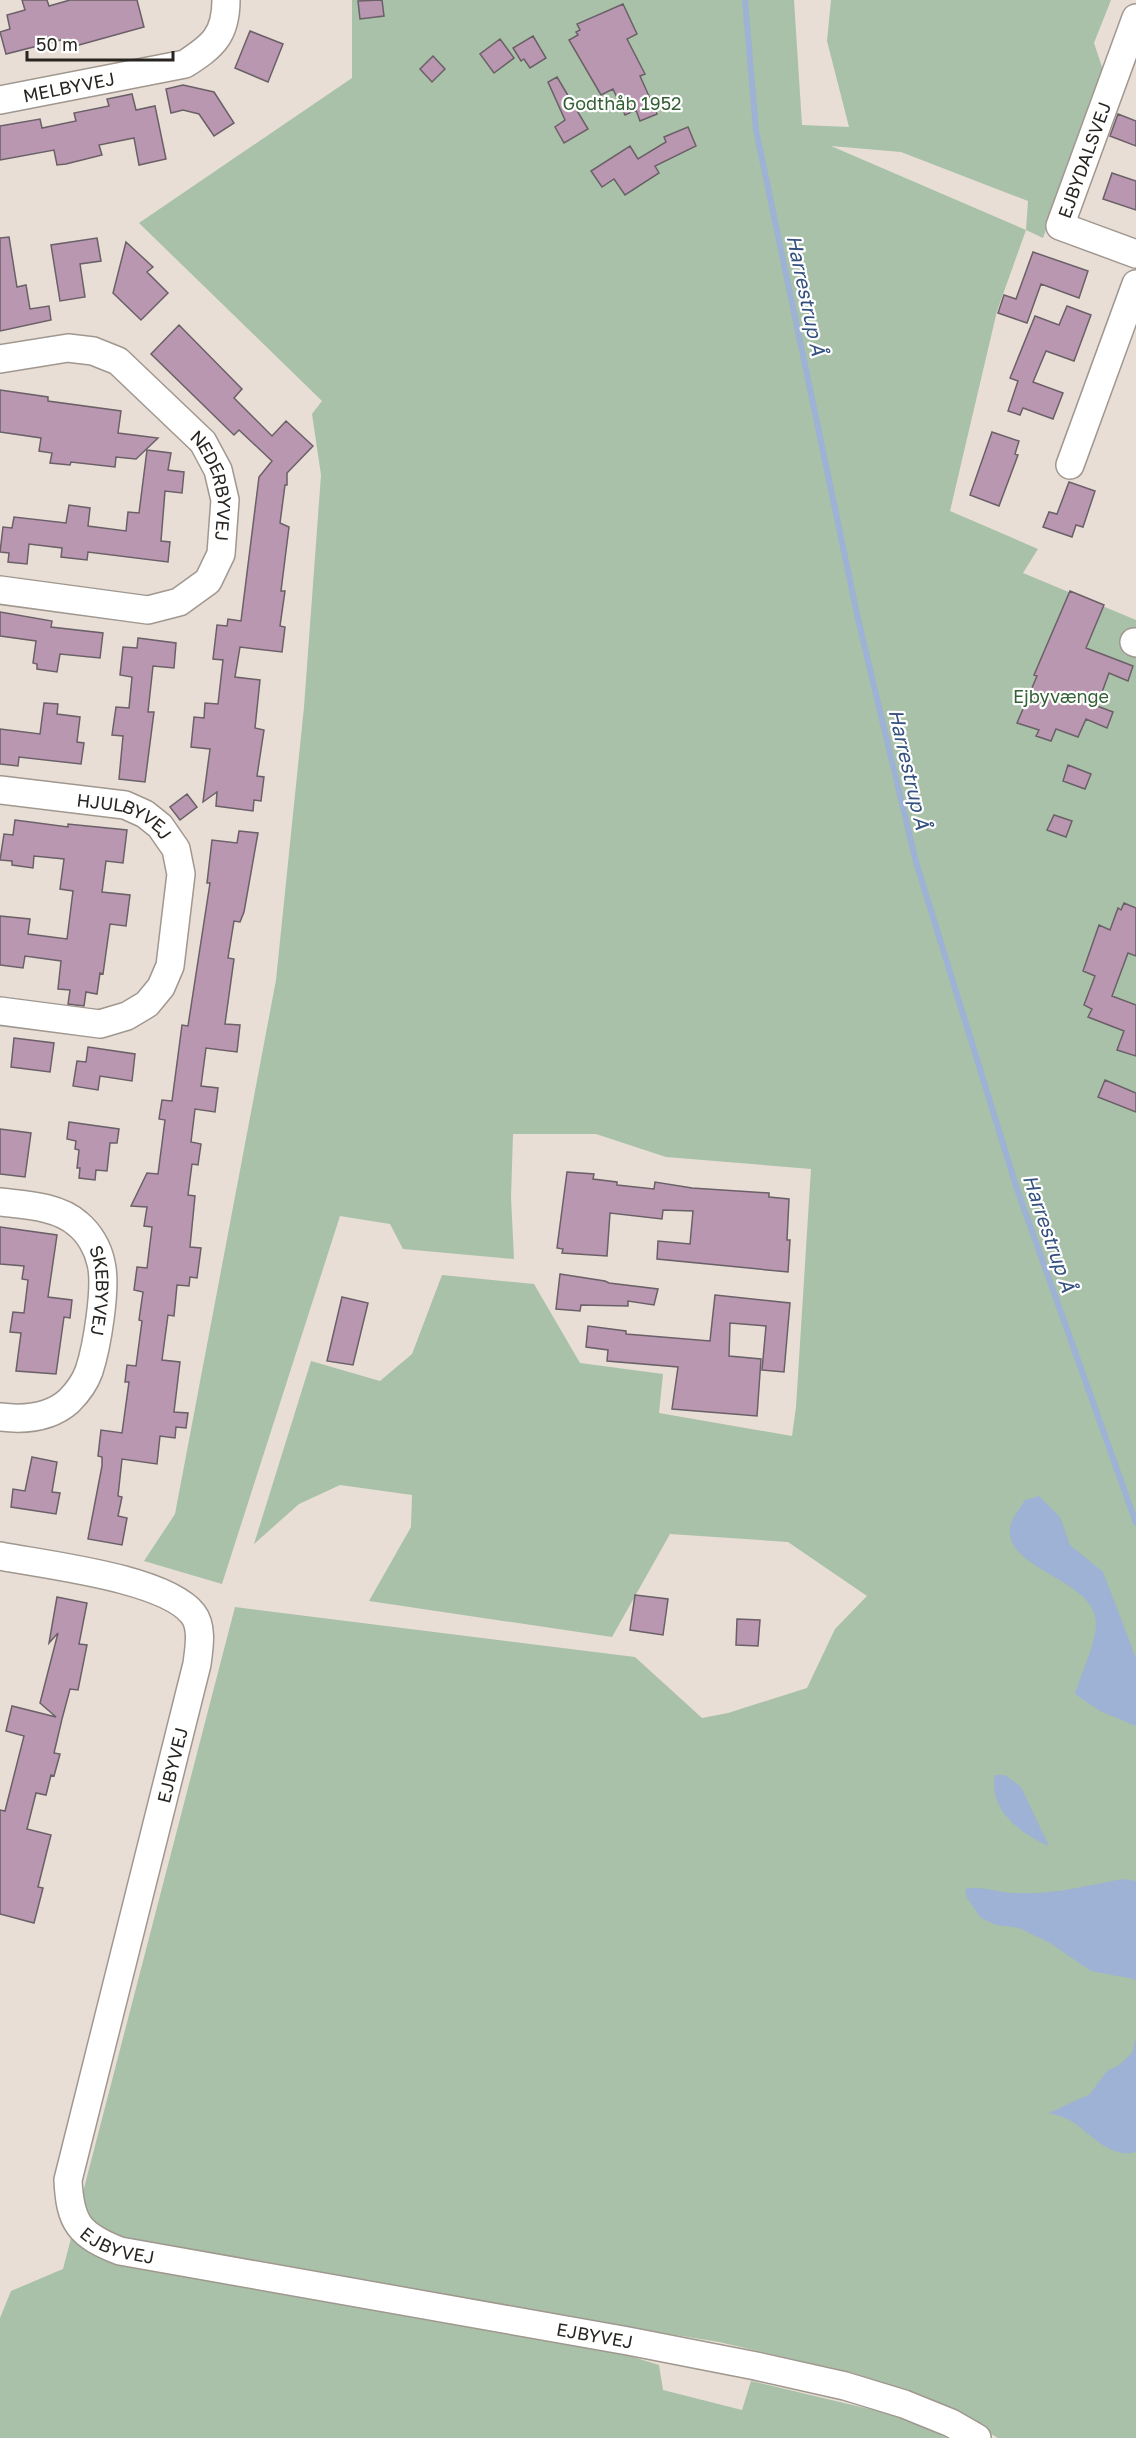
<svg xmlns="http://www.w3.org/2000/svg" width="1136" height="2438" font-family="'Golos Text',sans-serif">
<rect width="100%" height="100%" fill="#e8ded5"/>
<path fill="#a8c1a8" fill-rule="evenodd" d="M352,0H794L802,125L849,127L827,41L831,0H1111L1094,43L1103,70L1043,238L1026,230L997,311L950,511L1038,549L1023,573L1136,620V2438H998L937,2402L853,2373L719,2342L576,2319L565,2336L659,2365L663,2390L742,2410L751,2381L903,2417L947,2438H0V2318L11,2291L63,2269L235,1607L635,1657L702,1718L728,1713L807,1688L835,1629L867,1596L788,1542L670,1534L612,1637L369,1601L411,1527L412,1495L340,1485L299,1504L254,1544L311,1361L380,1381L412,1354L442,1275L534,1284L580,1363L663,1374L659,1413L792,1436L796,1407L811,1169L666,1157L596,1134H513L511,1197L514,1259L403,1249L390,1224L340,1216L222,1584L144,1561L175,1514L276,980L304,707L321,475L312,414L322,401L139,223L352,78ZM831,146L901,152L1028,201L1026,230Z"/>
<path fill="#9db2d5" d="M1039,1496L1060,1517L1070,1545L1103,1572L1136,1658V1726L1100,1711L1075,1694C1081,1674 1096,1644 1096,1623C1096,1578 998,1569 1011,1524C1013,1516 1021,1507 1025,1500Z
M995,1775H1005L1021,1787L1049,1846C1020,1833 988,1810 995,1775Z
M1122,1879L1136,1881V1981L1134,1979L1091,1971L1050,1943L1019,1928L996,1925L981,1918L967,1898L965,1889C981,1885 998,1893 1015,1893C1052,1895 1086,1886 1122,1879Z
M1136,2039V2152C1109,2159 1091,2133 1071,2121C1064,2117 1056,2115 1049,2113L1090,2094L1107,2071L1119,2065L1132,2053Z"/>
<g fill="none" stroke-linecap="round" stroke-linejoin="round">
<path stroke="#9db2d5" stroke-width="6" d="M745,0L756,130L858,619L916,862L1017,1189L1136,1523"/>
</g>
<path fill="#ba97b1" stroke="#6a6067" stroke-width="1.5" d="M22,0H47L49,6L70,0H137L144,27L68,48L65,39L6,54L0,32L10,29L7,15L25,10Z
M382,0L384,16L360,19L358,1Z
M623,4L637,34L627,39L645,74L640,76L657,114L640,121L636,110L625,115L613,89L601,95L569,40L578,35L576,32L580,30L577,24Z
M250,31L283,44L268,82L235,68Z
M533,36L546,58L530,68L524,59L521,61L513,48Z
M500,39L514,58L494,73L480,54Z
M433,56L445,69L432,82L420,69Z
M557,77L588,129L564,143L555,127L565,120L548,82Z
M183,85L214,92L234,123L214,136L199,114L183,110L171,113L166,89Z
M132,94L136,110L155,106L166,159L139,165L134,138L99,145L102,155L66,164L57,165L54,150L0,160V126L40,119L42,128L76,121L74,113L109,106L107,99Z
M1118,114L1136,121V146L1110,136Z
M688,127L696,146L655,166L659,173L625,195L614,179L602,187L591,171L630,146L638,159L666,142L664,137Z
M1112,173L1136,181V210L1103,199Z
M9,237L17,287L26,285L30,309L49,306L51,320L0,331V238Z
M97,238L101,261L80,264L85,297L60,301L51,245Z
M126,242L153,267L147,272L168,293L141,320L113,293Z
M1033,252L1088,271L1079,298L1041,284L1027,323L998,313L1004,295L1016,299Z
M1067,306L1091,315L1074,361L1046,351L1033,382L1063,393L1053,419L1023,408L1020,415L1008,411L1018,381L1010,378L1035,316L1059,325Z
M179,325L242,389L234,398L272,436L286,421L313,446L287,473V485H285L280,523L289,527L281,591H285L280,626L285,627L282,652L240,647L235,677L260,680L255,728L264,730L257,776L264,777L261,801L254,800L253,811L216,806L217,792L203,802L210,749L191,747L194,717L204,718L205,703L218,704L223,660L213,659L217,625L227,626L228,619L241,621L259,477L272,461L239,430L234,435L151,354Z
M0,390L48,397V401L121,411L118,433L158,438L136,459L116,457L115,467L71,462L70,465L50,463L52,453L39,451L41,438L0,432Z
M992,432L1019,441L1015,454L1018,455L999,506L970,495Z
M147,450L171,453L168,470L184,472L182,493L165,491L161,541L170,542L168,562L88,552L87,560L61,557L62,548L29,544L27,564L8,562L9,553L0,552L3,527L12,528L14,517L66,523L69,505L90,508L88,526L126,531L128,512L139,513Z
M1069,482L1095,491L1083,527L1076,525L1072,537L1043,527L1049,512L1057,514Z
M1070,591L1104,605L1086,648L1133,666L1128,681L1109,673L1097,706L1113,712L1107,728L1086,719L1078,737L1056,729L1051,741L1036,736L1039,730L1017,723L1037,676L1034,675Z
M0,612L52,621L51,627L103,633L100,658L60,654L57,672L37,669V664L33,663L36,641L0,636Z
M138,638L176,643L174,668L153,666L148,712H154L145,782L119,779L123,736L112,735L116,707L129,708L132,677L120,675L123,647L137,648Z
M44,703L58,704L57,714L80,717L77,742L84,743L81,764L19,757L18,766L0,764V729L40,734Z
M1068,765L1091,774L1085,789L1063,781Z
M187,794L197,807L180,820L170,807Z
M1054,815L1072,821L1066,837L1047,830Z
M15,820L68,827V824L127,830L123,863L106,861L102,892L130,895L126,926L110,924L103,974L100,973L97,994L86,992L84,1006L68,1004L70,990L58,989L61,961L25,956L23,968L0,965V916L30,919L28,934L67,939L73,891L60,889L64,859L34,856L33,868L12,865V861L0,860L4,834L13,835Z
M239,831L258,833L244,912L240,922L234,921L228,958L234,959L225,1024L240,1025L237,1052L206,1048L201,1086L218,1088L215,1112L195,1109L191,1142L201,1144L198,1165L192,1164L188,1195L195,1196L190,1247L201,1248L197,1278L190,1277L189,1286L177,1285L174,1316L168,1315L162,1360L180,1362L174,1412L188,1413L186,1428L176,1427L175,1438L160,1436L157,1464L122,1459L118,1496L122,1497L118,1516L127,1518L122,1545L88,1539L102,1466V1457L98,1456L101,1430L122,1433L129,1382H125L127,1365L136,1366L142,1321L139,1320L143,1292L134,1290L137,1267L147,1268L152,1227L144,1226L147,1207L131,1206L147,1173L158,1174L165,1120L159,1119L162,1100L172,1101L182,1025L188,1026L210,883H207L212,840L237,843Z
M1124,903L1136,908V956L1128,953L1112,996L1136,1005V1056L1117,1050L1124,1031L1088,1017L1092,1009L1084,1005L1095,976L1083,971L1099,925L1110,930L1118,908L1121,910Z
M14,1038L54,1043L50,1072L11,1067Z
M88,1047L135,1054L132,1081L100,1076L98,1090L73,1086L77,1061L86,1062Z
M1105,1080L1136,1093V1112L1098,1097Z
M69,1122L119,1129L117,1143H110L107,1171L96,1170L95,1180L79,1178L80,1168H77L79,1150L75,1149L76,1141L67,1139Z
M0,1129L31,1133L25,1177L0,1174Z
M567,1172L594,1174L593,1179L617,1182V1185L654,1189L655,1182L692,1188L769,1193V1197L789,1199L787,1240H790L788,1272L657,1259L658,1241L690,1244L693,1211L663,1210L662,1219L610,1213L607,1256L562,1253L563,1249L557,1248Z
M0,1227L57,1235L48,1297L72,1300L70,1318L64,1317L56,1374L16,1371L21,1333L10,1332L13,1312L24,1313L28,1280L22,1279L24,1266L0,1264Z
M560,1274L605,1281L609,1283L658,1289L654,1305L628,1301V1306L581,1305L580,1311L556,1309Z
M715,1295L790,1303L784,1372L762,1370L766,1326L730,1323L729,1356L761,1359L757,1416L672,1409L678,1367L607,1361L608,1350L586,1347L588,1326L626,1331V1334L710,1341Z
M342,1297L368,1303L353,1365L327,1361Z
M32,1457L57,1462L52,1492L60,1493L56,1514L11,1507L13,1489L25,1491Z
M635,1595L668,1599L663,1635L630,1630Z
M57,1597L87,1603L79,1644L87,1645L78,1690L70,1689L62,1719L54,1753L60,1754L54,1776L51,1775L46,1795L36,1793L27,1829L51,1835L38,1887L43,1888L34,1923L0,1914V1810L5,1811L24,1736L6,1731L12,1706L56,1717L40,1703L58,1633L49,1643Z
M737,1619L760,1620L758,1646L736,1645Z"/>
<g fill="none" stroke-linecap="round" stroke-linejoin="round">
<g stroke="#a0978f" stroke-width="30">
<g id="minor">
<path d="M1136,18L1060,226L1136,254"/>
<path id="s1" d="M0,100L185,64C213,46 226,35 226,0"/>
<path id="s2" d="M0,359L68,348L93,351L118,361L203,442L218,470L225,500L221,554L208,581L179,602L148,610L0,590"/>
<path d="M1070,465L1136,284"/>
<path d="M1134,642L1136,643"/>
<path id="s3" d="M0,790L125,805L145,814L160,826L176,849L181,874L170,966L161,987L147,1004L127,1016L100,1024L0,1011"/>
<path id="s4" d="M0,1202C25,1205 58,1206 78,1224C89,1233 98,1248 101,1263C107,1286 97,1347 89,1371C85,1382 77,1393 69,1401C50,1418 24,1420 0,1417"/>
<path id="s5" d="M0,1556C46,1565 165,1578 193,1614C203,1627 199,1648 197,1664L68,2180C70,2223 79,2235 120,2251L628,2341L756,2366L845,2386L904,2404L951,2423L977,2438"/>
</g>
</g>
<use href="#minor" stroke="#fff" stroke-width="27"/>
</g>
<g text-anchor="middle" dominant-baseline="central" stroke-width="4.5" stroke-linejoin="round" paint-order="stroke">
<g font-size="18" fill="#282521" stroke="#fff">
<text stroke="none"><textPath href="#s1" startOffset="70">MELBYVEJ</textPath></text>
<text transform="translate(1084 160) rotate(-70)">EJBYDALSVEJ</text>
<text stroke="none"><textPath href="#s2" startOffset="284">NEDERBYVEJ</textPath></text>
<text stroke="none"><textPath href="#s3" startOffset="129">HJULBYVEJ</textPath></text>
<text stroke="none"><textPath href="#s4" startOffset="156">SKEBYVEJ</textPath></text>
<text transform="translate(172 1765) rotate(-76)">EJBYVEJ</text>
<text stroke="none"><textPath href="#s5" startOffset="880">EJBYVEJ</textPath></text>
<text stroke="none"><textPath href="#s5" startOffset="1366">EJBYVEJ</textPath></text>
</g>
<g font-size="18" fill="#336034" stroke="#fff">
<text x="622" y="103">Godthåb 1952</text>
<text x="1061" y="696">Ejbyvænge</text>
</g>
<g font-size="20" font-style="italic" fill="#34507f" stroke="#fff">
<text transform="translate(807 295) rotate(78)">Harrestrup Å</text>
<text transform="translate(910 769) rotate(77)">Harrestrup Å</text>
<text transform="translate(1050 1233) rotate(71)">Harrestrup Å</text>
</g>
</g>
<path d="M27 51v9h146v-9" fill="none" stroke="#282521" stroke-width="3"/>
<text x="36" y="51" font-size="18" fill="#282521" stroke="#ffffff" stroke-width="4.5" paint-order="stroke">50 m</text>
</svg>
